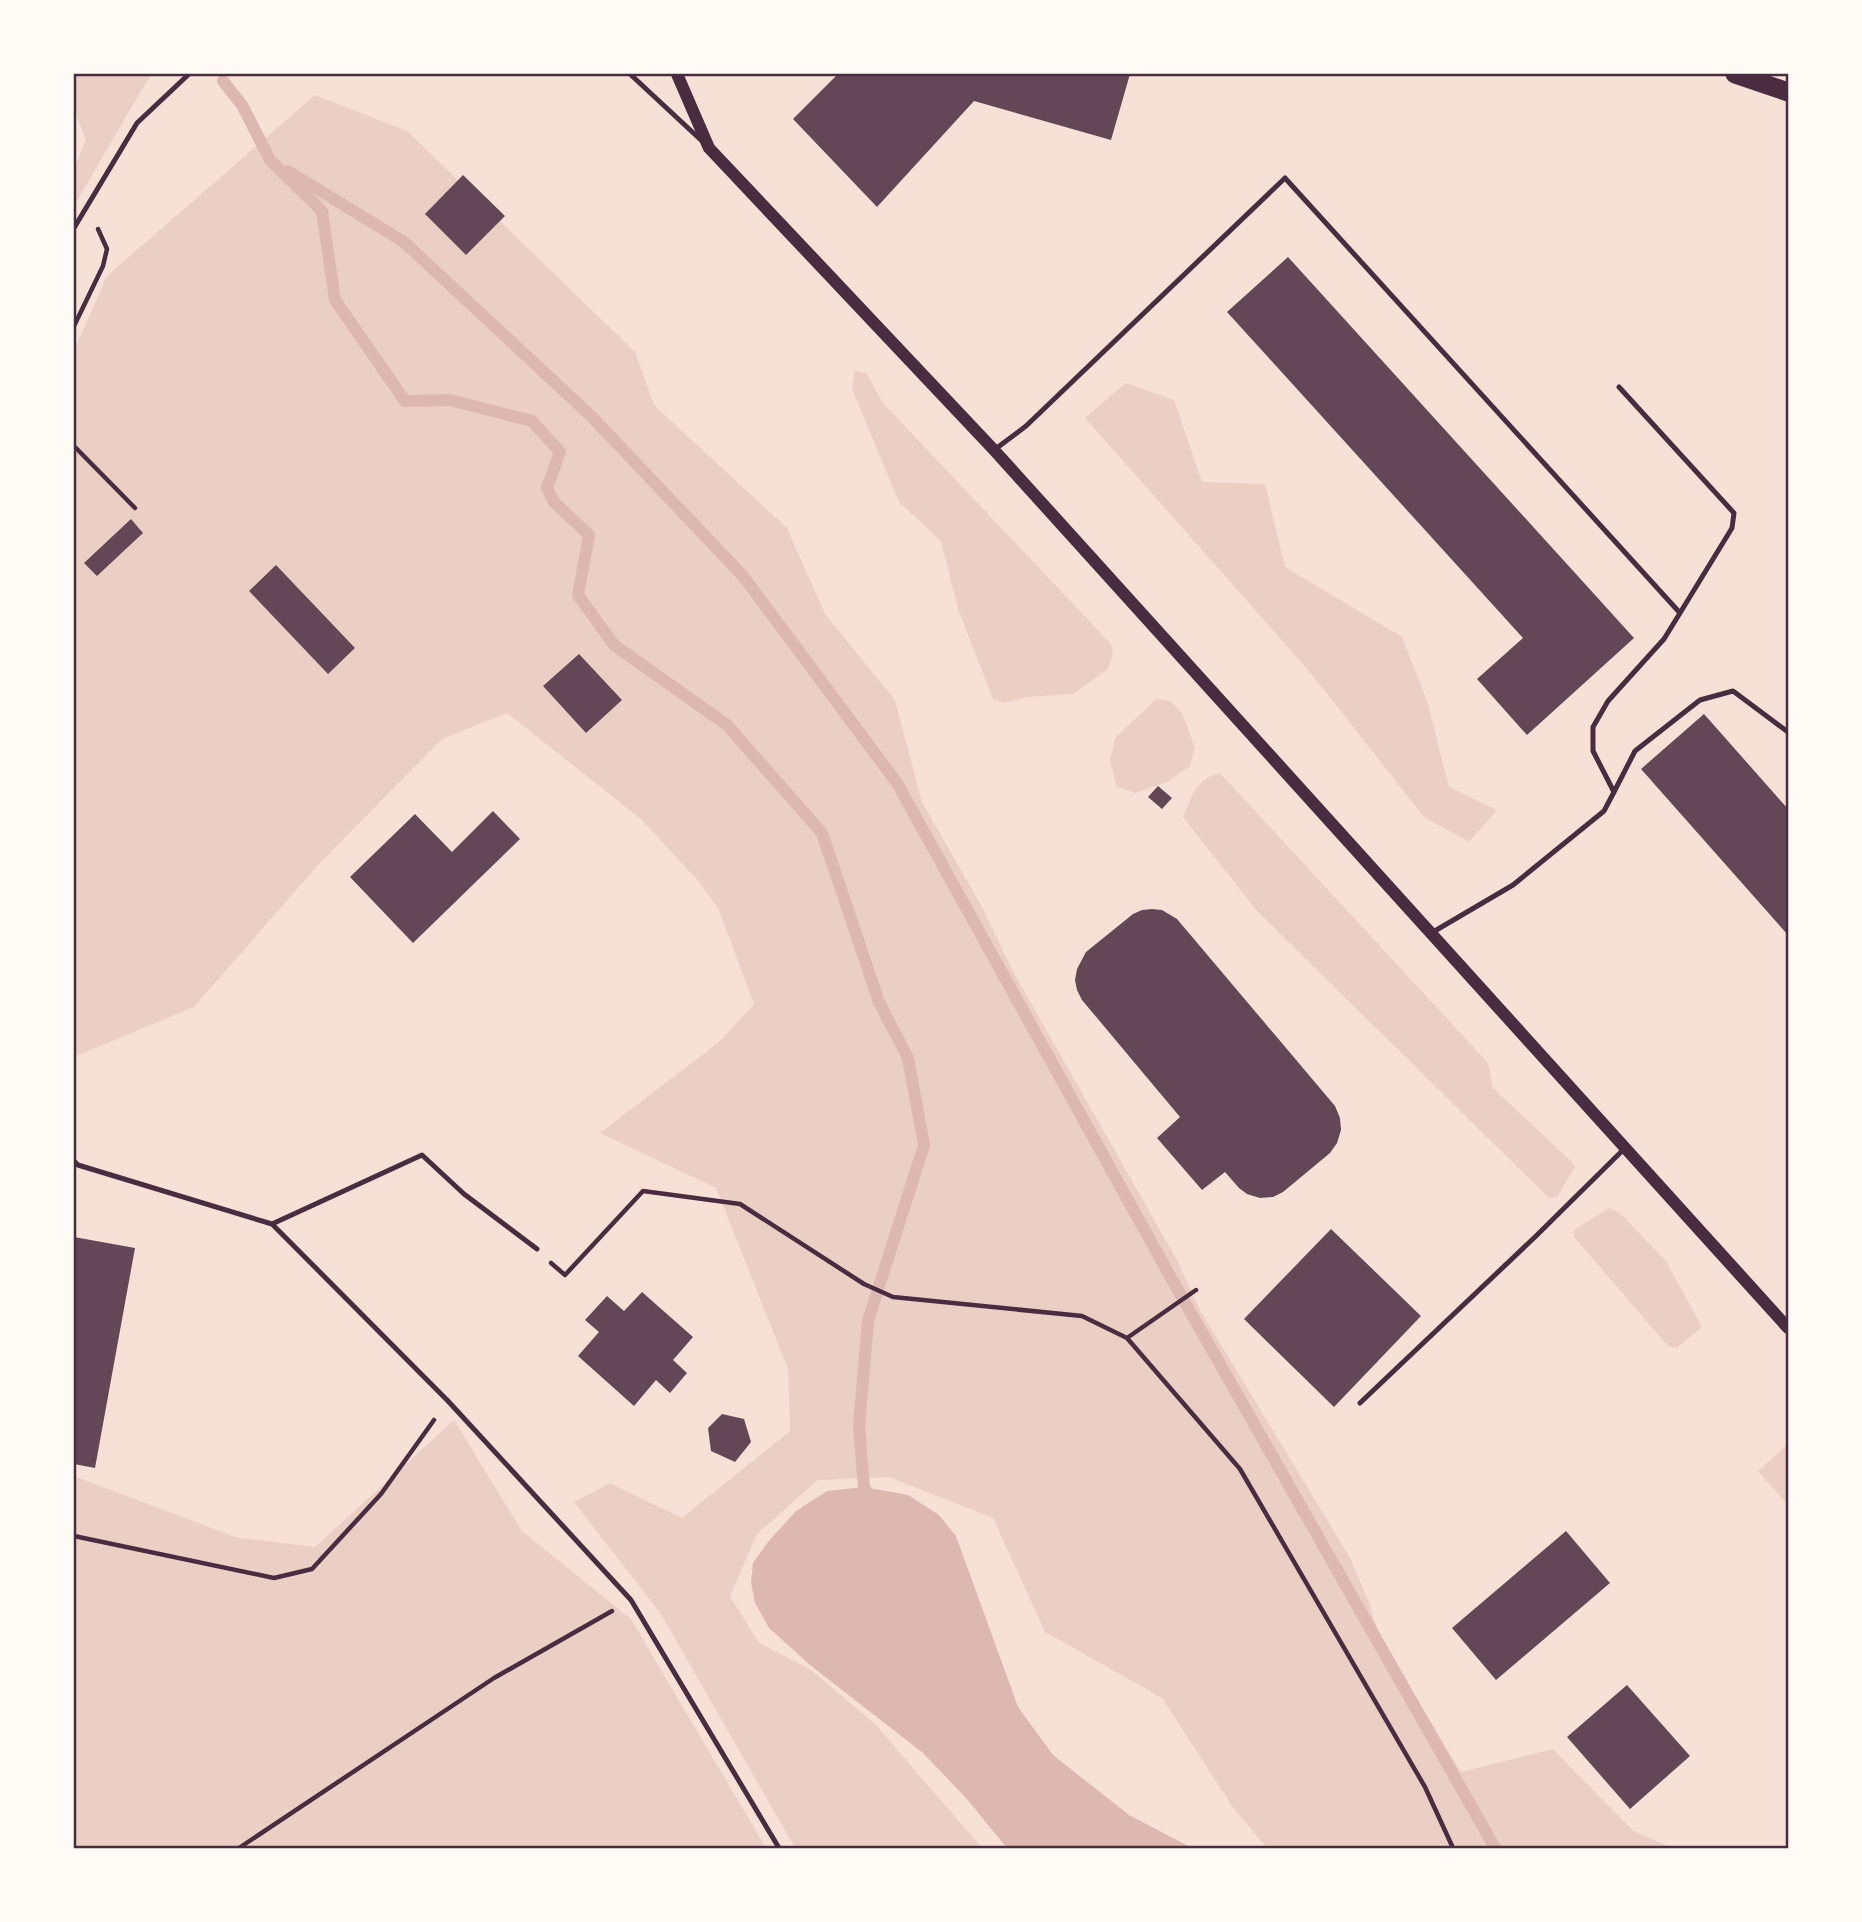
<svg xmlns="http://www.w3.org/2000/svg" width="1862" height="1922" font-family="'IBM Plex Sans',sans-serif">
<rect width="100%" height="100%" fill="#f7e1d7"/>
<path fill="#ebcfc5" d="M74,74H151L74,206V168L86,140L74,110Z
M315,95L407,131L635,352L654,405L787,528L825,614L895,700L922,802L982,907L1015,975L1177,1260L1200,1310L1350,1558L1368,1600L1380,1637L1461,1772L1553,1749L1633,1831L1673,1848H1267L1232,1806L1162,1698L1045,1632L993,1518L889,1477L818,1480L757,1534L730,1596L759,1643L810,1669L875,1724L982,1848H795L661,1614L574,1502L610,1483L682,1518L790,1431L788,1369L716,1188L600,1133L719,1042L754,1004L719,910L699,882L642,820L507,713L442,739L319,864L194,1007L74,1057V350L107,276Z
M855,371L866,373L883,403L1111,644L1113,654L1108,669L1073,694L1027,697L1004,703L993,699L958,609L941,541L899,502L852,389Z
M1126,383L1174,400L1202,482L1265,484L1285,567L1402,637L1427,701L1449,787L1497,810L1469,842L1424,817L1310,672L1085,418Z
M1156,699L1170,701L1182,713L1195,748L1190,766L1167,782L1135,793L1117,787L1110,761L1115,738Z
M1220,773L1488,1063L1493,1088L1571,1161L1575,1167L1557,1197L1549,1198L1257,911L1183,817C1192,796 1195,779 1220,773Z
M1609,1208L1620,1213L1666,1261L1702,1327L1677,1348L1668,1346L1574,1237V1230Z
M454,1420L522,1531L631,1619L766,1848H74V1476L235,1537L315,1547Z
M1788,1444V1505L1758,1471Z"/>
<path fill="#dcb8b0" d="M864,1487L908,1495L939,1515L956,1536L1018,1707L1053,1755L1129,1815L1192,1848H1007L966,1798L923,1753L810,1665L769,1628L755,1603L751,1582L753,1563L767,1543L796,1511L827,1491Z"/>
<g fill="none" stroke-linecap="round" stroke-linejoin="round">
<path stroke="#dcb8b0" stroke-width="12" d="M223,81L242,105L270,160L322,211L335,300L405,401L450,400L532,421L560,452L547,488L554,502L589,535L578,595L614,645L727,725L822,833L879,1002L908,1058L924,1145L868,1321L859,1426L864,1487L872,1501
M288,171L404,242L591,416L743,576L897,783L1170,1276L1495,1848"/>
</g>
<path fill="#644757" d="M838,74H1130L1111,140L974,101L877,207L793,119Z
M463,175L505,216L466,255L425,214Z
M1288,257L1634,638L1527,735L1477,679L1523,638L1227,312Z
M131,519L143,533L97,576L84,563Z
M276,565L355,648L328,674L249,591Z
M579,654L622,700L586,733L543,686Z
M1704,714L1788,809V935L1641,769Z
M1158,786L1172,798L1162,809L1148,797Z
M493,811L520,839L413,943L350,877L415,814L452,852Z
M1152,909L1162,910L1177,919L1335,1106L1340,1118L1341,1130L1337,1143L1330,1153L1283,1192L1273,1197L1260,1198L1247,1194L1239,1188L1225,1172L1202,1190L1157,1138L1180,1117L1082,1000L1077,990L1075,980L1077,969L1086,952L1133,914L1142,910Z
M1331,1229L1421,1316L1334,1407L1244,1319Z
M74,1237L135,1248L95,1468L74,1464Z
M642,1292L693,1337L673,1360L687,1373L670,1393L656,1380L634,1406L578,1356L599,1332L585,1320L607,1296L624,1311Z
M722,1414L744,1419L751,1442L735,1462L711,1451L708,1428Z
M1566,1531L1610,1583L1496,1680L1452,1628Z
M1627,1685L1690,1756L1630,1809L1567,1737Z"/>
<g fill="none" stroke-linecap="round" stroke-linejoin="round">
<path stroke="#4a2c40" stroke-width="4.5" d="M74,326L103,266L107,249L98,229
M74,446L135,508
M551,1263L565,1275L643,1191L740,1204L864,1284L893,1297L1082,1316L1127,1338L1240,1469L1425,1787L1453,1848
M1127,1338L1196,1290
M74,1536L274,1578L312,1569L381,1494L434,1420
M239,1848L494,1678L612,1611"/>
<path stroke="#4a2c40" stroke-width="5" d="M630,74L702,141
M74,228L137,123L189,74
M1619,387L1734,513L1732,528L1680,613
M994,450L1026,426L1285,178L1680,613L1664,639L1608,701L1593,727V751L1614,792L1604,811L1513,885L1433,932
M1614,792L1635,751L1700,700L1733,691L1788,732
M74,1161L78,1165L272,1224L448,1401L631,1600L779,1848
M272,1224L422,1155L464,1194L537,1249
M1360,1403L1536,1236L1625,1148"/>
<path stroke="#4a2c40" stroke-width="12" d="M677,74L709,148L994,450L1788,1328"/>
<path stroke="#4a2c40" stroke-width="19" d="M1735,74L1788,92"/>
</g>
<rect width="1862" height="1922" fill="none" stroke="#fffaf5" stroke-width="150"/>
<rect x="75" y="75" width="1712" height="1772" fill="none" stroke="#4a2c40" stroke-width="2.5"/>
</svg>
